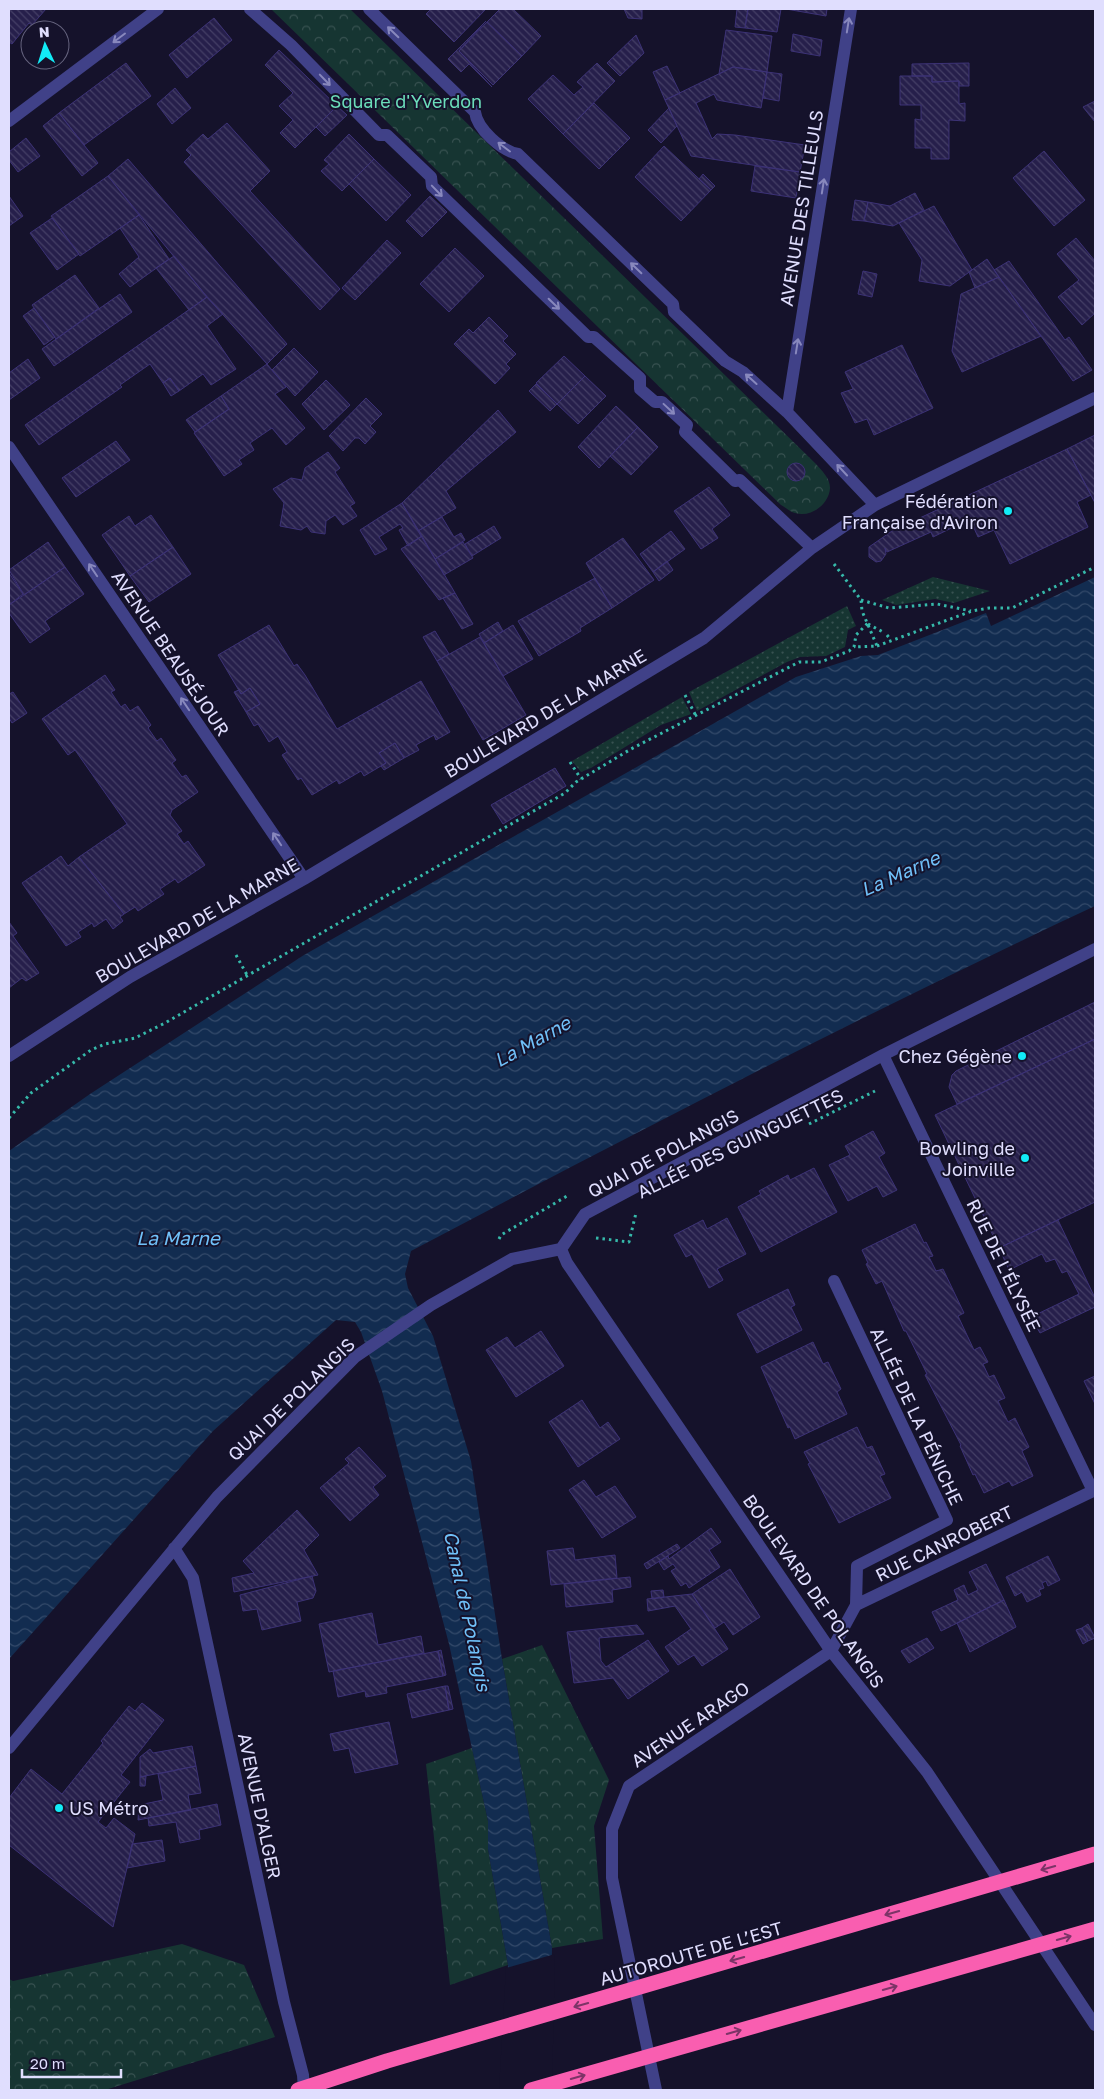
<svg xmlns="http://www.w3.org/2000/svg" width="1104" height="2099" font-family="'Golos Text',sans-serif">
<defs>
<pattern id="grass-dots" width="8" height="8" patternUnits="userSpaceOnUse" patternTransform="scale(1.25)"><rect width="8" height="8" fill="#163532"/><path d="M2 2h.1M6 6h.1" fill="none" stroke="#385251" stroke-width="1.8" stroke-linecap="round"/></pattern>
<pattern id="forest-crowns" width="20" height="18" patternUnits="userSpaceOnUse" patternTransform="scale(1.25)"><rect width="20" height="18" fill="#163532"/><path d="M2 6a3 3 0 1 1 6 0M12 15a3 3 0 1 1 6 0" fill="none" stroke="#385251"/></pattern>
<pattern id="water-waves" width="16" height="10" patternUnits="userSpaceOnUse" patternTransform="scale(1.25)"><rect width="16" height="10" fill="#122c50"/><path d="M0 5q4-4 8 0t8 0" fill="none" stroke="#344a6a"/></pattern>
<pattern id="building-back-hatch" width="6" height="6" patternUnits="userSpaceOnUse" patternTransform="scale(1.25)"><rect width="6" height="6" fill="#261f4b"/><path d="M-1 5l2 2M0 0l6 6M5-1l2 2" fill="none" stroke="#453f66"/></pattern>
</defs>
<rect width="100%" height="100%" fill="#15122b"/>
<path fill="url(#grass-dots)" d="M933,577L990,591L954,603L935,599L896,605L882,600Z
M847,606L856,626L848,630L845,647L826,656L800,657L787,662L697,711L689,692Z
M682,697L691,714L661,725L591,768L581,772L572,761Z"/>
<path fill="url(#forest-crowns)" d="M271,9H350L816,464C822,471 830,478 830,488C829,505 810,518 795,513C790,512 785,507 781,505Z
M542,1645L609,1780L594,1826L603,1939L552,1948L502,1659Z
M472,1748L488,1821V1849L508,1965L450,1985L426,1764Z
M182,1944L244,1965L275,2037L105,2090H9V1979L13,1981Z"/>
<path fill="url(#water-waves)" d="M1095,577V906C864,1014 637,1132 411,1251L405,1274L408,1288L433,1336L471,1461L502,1659L552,1948L549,2090L504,2073L508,1965L488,1849V1821L449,1644L382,1391L361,1332L355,1322L336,1320L213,1431L9,1659V1151L90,1094L304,955L796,677L861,656L878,655L986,613L991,626Z"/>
<path fill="#15122b" d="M555,1954L552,2090H499L506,1968Z"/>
<path fill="url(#building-back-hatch)" stroke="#3c3276" d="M9,9H46L32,25L29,23L12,44L9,42Z
M431,9H486L454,42L426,14Z
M500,9H513L541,36L522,56L487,22Z
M624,9H642V19L628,18Z
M737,9H748L745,28L735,27Z
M748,9H781L777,32L745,28Z
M786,9H827L826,16Z
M214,18L232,40L187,78L169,55Z
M486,21L459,51L492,87L469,64L461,72L448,59Z
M487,22L522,56L493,85L459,51Z
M726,30L772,36L767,72L733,67L719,74Z
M793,34L822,40L820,56L791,51Z
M636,35L644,53L620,76L607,63Z
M279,50L337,106L295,148L280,133L293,120L279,106L293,93L265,65Z
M126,63L151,96L84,145L59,113Z
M597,63L615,81L563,134L528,99L553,75L574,95L583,87L577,82Z
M969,63V86H959V81L932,82V76H912V64Z
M667,66L680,93L665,100L653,72Z
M733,67L767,72L761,108L717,100L714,94L696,103L712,139L717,134L735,135L805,145L800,172L691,156L665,100Z
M767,72L782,74L779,101L763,98Z
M900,76H932V82L959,81V104L965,103V121L949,120V159H931V148H915V119L921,120V105H900Z
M175,88L191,108L172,124L157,104Z
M1095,101V122L1083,107Z
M594,103L630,138L599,169L563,134Z
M337,106L347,115L325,136L316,127Z
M669,108L677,126L661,143L648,130Z
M59,113L98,163L82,176L43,126Z
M227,123L270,171L250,191L340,289L320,310L184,162L191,155L186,150L203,134L208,139Z
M349,134L374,159L342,191L321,171L329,164L324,160Z
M26,138L40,156L18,172L9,160V152Z
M664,146L711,190L681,221L635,177Z
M1044,151L1085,200L1054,226L1013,178Z
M128,159L287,344L267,364L207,297L108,176Z
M374,159L411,195L386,221L349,184Z
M755,166L800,172L796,198L751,191Z
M703,174L715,186L711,190L699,179Z
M108,176L139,215L80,256L51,216Z
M915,193L924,210L893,226L864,221L868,202L890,206Z
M9,196L23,216L9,226Z
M430,196L447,212L422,237L406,221Z
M855,200L868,202L864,221L852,220Z
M934,206L972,270L950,286L919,281L922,260L899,223Z
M139,215L169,259L130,287L119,274L139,257L120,228Z
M52,218L79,254L57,270L30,233Z
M1076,238L1095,261V313L1082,325L1058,297L1079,280L1057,254Z
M387,240L401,253L355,300L342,288Z
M455,248L484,276L449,312L420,284Z
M174,256L207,297L189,310L156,268Z
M987,259L999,277L975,288L969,272Z
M1009,261L1065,340L1069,337L1092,370L1073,381L994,270Z
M863,271L877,274L872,297L858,294Z
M75,275L99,308L56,339L32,305Z
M999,277L1041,336L962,372L952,351L961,294Z
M120,294L132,312L54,366L42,349Z
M207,297L223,314L207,326L236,369L211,385L203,374L179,391L170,378L163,383L150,364L120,385L122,387L39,445L25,425Z
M34,308L55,337L44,345L23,316Z
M489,317L508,336L503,341L516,354L506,364L510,368L495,384L454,344L469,329L473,333Z
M902,345L933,408L874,435L867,419L855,423L841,393L853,389L845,372Z
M294,348L318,372L295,396L272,370Z
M564,356L585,376L557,404L536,383Z
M28,359L40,378L9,400V373Z
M267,364L286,387L275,394L305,428L286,445L272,428L250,443L254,450L239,460L242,464L224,476L194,433L229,409L221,396Z
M585,376L606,396L578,424L557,404Z
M170,378L179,391L171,396L163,383Z
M326,380L350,405L324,430L302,404Z
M536,384L557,404L550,411L529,391Z
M221,396L229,409L195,432L186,420Z
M366,398L382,414L370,426L376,432L365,444L359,438H355L343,451L329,436Z
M616,406L638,427L599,468L578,447Z
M498,410L516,432L446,491L456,508L418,531L402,503Z
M638,427L658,447L631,475L610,456Z
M1095,435V503L1067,449Z
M116,441L130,460L76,497L62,478Z
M1067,449L1091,495L1077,502L1088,527L1010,564L994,530L978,537L970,519L933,537L931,532L887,552L885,548L886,554L881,561L876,562L869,557V547L892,531Z
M328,452L340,468L335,472L355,503L350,506L357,516L343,525L335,515L326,521L325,534L311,532L307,526L301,530L280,526L284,503L273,489L291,478L302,480L305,468Z
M787 472a9 9 0 1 1 18 0a9 9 0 1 1-18 0Z
M709,487L730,515L712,529L718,538L701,549L674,511Z
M402,503L422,536L408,546L399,530L403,528L400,524L379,537L387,549L375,555L360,530Z
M151,515L173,547L130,576L102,535L129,516L135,526Z
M442,517L454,537L461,533L465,540L435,559L418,531Z
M494,526L501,538L472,556L465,544Z
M671,531L685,549L653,572L640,554Z
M422,536L455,593L439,600L401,549Z
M623,538L654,580L612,608L586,563Z
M48,542L65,567L24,595L9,570Z
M463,542L473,558L444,575L435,559Z
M173,547L191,574L149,602L130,576Z
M667,561L673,570L659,581L653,572Z
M65,567L84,594L45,621L50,629L30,643L9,613V605Z
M9,573L23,594L9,605Z
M595,578L612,608L580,628L581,631L539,656L518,621Z
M455,593L473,624L462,629L443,598Z
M498,622L503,631L484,643L479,634Z
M269,625L294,666L297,664L305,675L337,729L421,681L450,732L436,740L434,735L416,745L419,750L404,758L395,743L379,753L386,763L364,776L361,771L339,784L337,780L312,795L301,778L298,780L282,755L287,752L278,736L269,742L258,724L254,726L246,712L260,704L250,688L241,694L218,655Z
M513,625L533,659L503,676L484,643Z
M435,631L449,654L437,661L423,637Z
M480,637L526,715L483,740L437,661Z
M105,675L115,690L111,692L121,707L125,704L130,711L138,706L151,725L148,728L157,741L161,738L176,760L172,763L182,777L186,775L198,792L172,810L170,815L182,831L177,834L184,844L188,841L205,865L178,883L175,879L160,889L164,894L138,911L135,907L124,914L79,857L127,824L75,750L68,755L42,719Z
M250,688L260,704L246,712L234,692L239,690L241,694Z
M13,692L27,713L12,723L9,718V694Z
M395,743L404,758L384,770L381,766L386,763L379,753Z
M555,768L566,786L503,824L491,805Z
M61,856L68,866L79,857L124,914L120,917L123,921L113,929L106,919L94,927L92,923L78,932L81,937L66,946L22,883Z
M9,922L17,933L13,936L39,973L26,981L22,978L9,988Z
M1095,1002V1039L957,1104L949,1087L952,1075L956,1071Z
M1095,1039V1202L999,1248L935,1115Z
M873,1131L885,1153L879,1157L897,1190L883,1197L877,1186L848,1201L829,1165L850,1155L845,1146Z
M814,1168L837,1212L761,1252L738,1207L761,1194L759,1191L788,1175L790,1180Z
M727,1218L746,1254L717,1269L723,1280L709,1288L692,1254L686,1257L674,1235L703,1220L707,1229Z
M1058,1220L1095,1298V1307L1040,1333L1031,1317L1079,1294L1067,1271L1062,1273L1055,1259L1046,1262L1042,1254L1009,1270L999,1248Z
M915,1224L924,1243L926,1242L933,1256L929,1257L936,1271L943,1269L964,1313L958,1316L974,1350L980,1347L988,1362L983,1364L989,1377L994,1375L1005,1398L998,1401L1008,1422L1015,1418L1029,1447L1022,1451L1033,1476L1012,1486L1009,1481L984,1493L975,1474L973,1475L960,1446L961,1445L925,1375L927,1374L906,1331H904L882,1281L876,1284L866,1264L868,1263L862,1250Z
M788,1289L795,1305L791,1307L802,1330L757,1353L737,1314Z
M541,1331L564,1366L516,1397L486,1350L507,1337L515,1348Z
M813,1342L823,1364L828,1362L841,1389L837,1392L847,1414L795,1439L790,1427L788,1428L761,1367Z
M1095,1376V1404L1084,1381Z
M582,1400L600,1428L608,1422L620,1439L578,1467L549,1422Z
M857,1427L867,1448L872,1446L885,1474L880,1476L891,1498L839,1523L808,1464L810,1463L804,1452Z
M359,1447L386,1476L373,1487L379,1495L350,1521L320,1488L349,1463L345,1459Z
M584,1480L596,1497L615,1486L636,1517L602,1538L569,1490Z
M297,1510L319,1535L304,1550L318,1575L234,1592L232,1578L254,1573L243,1561Z
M711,1528L721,1542L709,1550L720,1567L689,1588L686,1583L681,1586L671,1571L676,1568L673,1564L664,1570L659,1562L668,1556L669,1559Z
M677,1544L680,1548L647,1569L644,1564Z
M573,1548L575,1560L615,1555L617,1578L551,1585L547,1551Z
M1048,1556L1060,1580L1048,1586L1046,1581L1042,1583L1044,1588L1039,1590L1041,1595L1027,1602L1022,1592L1015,1596L1006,1577Z
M986,1564L1004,1600L941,1631L932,1612L958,1600L954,1590L964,1585L968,1595L978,1590L969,1572Z
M730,1569L760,1617L733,1635L724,1622L715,1628L692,1594Z
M312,1576L316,1591L313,1598L297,1602L301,1621L262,1630L257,1609L243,1611L240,1595Z
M630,1577L631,1587L612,1590L613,1602L566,1607L564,1584Z
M663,1590L664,1597L652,1599L651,1591Z
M692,1594L728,1649L702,1666L694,1655L678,1665L665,1647L691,1629L675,1606L648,1611L647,1599Z
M1004,1600L1016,1627L970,1652L957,1623Z
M372,1613L378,1645L421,1636L424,1653L329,1672L319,1624Z
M1088,1624L1095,1638L1088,1641L1082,1628Z
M637,1625L644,1634L599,1638L601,1661L606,1667L648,1640L669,1671L628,1699L613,1678L574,1683L567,1632Z
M1082,1628L1088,1641L1083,1644L1076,1630Z
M927,1638L934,1648L909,1663L901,1651Z
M441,1650L446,1675L443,1676L438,1651Z
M438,1651L443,1676L386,1687L387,1693L366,1697L365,1691L338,1697L333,1671Z
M445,1686L449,1710L412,1718L407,1694Z
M445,1686H448L453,1709L449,1710Z
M142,1703L164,1720L121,1775L130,1782L98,1822L106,1828L114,1818L135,1834L113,1927L9,1845V1798L31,1769L62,1794L103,1743L101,1741L129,1706L135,1711Z
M389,1722L398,1764L355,1773L349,1748L334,1751L330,1734Z
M192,1746L196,1766L140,1777V1757L150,1749L153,1753Z
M196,1766L201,1793L188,1795L191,1810L138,1820L139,1805L163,1800L158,1774Z
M146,1776L145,1786H140V1777Z
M217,1804L221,1825L199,1830L200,1839L180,1843L176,1822L149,1826L148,1818Z
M162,1840L165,1861L127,1868L132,1844Z"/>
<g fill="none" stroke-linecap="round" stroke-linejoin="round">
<path stroke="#36b9aa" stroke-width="3" stroke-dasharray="2.5 4" stroke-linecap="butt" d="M834,564L861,600L862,611L877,646L854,647
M861,600L889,608L937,604L971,611
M868,624L883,632
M887,635L890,639
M877,646L972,611L989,608H1012L1095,567
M685,695L696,716
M570,762L581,779
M236,955L247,975
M9,1118L31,1093L91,1050L105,1044L135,1038L165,1023L565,793L576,782L631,749L799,662H821L849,651L854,647L856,635L868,623
M809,1124L875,1091
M596,1238L629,1242L636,1213
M499,1239L501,1235L567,1196"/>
<path stroke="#404188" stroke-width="12" d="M250,9L291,45L379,135H387L431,177L432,186L588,337H594L640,378V389L655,402H662L687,425L685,432L735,481L740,480L812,548
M369,9L475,112C477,129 502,151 518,154L673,304L674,312L725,361L743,372L787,412L875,505
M9,121L158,9
M787,412L851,9
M9,447L304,879
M883,1055L1093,1491
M9,1056L130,977L304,879L704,638L812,548L875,505L1095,398
M561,1249L567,1263L831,1651L927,1772L1095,2025
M834,1281L947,1520L857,1566L856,1605
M174,1548L193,1578L284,2002L303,2075L304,2090
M9,1748L217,1497L355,1357L431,1305L512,1259L561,1249L585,1214L883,1055L1095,949
M656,2090L612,1878V1829L629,1786L831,1651L856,1605L1095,1490"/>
<path stroke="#f95eb0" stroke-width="15" d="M298,2090L387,2061L1095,1854
M531,2090L1095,1929"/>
</g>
<defs><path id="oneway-shaft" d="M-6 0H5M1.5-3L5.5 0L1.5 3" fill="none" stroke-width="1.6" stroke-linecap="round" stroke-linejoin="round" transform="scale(1.25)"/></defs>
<g stroke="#8888bd">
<use href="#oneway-shaft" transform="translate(848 25) rotate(-81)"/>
<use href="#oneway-shaft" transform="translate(393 32) rotate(-136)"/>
<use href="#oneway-shaft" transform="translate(119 38) rotate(143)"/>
<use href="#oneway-shaft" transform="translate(325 80) rotate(46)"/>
<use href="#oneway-shaft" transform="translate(504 147) rotate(-143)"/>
<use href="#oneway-shaft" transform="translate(823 186) rotate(-81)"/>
<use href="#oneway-shaft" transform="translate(437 191) rotate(46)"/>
<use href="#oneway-shaft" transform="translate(636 268) rotate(-136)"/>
<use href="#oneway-shaft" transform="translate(554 304) rotate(44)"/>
<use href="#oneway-shaft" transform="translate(797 346) rotate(-81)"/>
<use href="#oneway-shaft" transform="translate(751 379) rotate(-138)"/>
<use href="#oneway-shaft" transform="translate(669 409) rotate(43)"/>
<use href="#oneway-shaft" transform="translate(842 470) rotate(-133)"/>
<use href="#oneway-shaft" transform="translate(93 570) rotate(-124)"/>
<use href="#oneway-shaft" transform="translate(185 704) rotate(-124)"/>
<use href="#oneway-shaft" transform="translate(277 839) rotate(-124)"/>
</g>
<g stroke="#7c3467">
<use href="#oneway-shaft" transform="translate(1048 1868) rotate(164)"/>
<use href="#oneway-shaft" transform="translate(892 1913) rotate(164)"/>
<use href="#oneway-shaft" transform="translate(1064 1938) rotate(-16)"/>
<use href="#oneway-shaft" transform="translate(737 1959) rotate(164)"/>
<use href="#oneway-shaft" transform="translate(890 1988) rotate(-16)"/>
<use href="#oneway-shaft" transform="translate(581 2005) rotate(164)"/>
<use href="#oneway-shaft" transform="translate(734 2032) rotate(-16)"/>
<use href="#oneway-shaft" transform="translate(578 2077) rotate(-16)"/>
</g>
<g fill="#12ebf6" stroke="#15122b" stroke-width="2">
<circle cx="1008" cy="511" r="5"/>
<circle cx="1022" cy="1056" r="5"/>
<circle cx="1025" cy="1158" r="5"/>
<circle cx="59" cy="1808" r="5"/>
</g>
<g text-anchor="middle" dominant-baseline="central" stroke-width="4" stroke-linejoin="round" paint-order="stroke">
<g font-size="18" fill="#6bddba" stroke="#15122b">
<text x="406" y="101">Square d'Yverdon</text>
</g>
<g font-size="18" fill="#e0defe" stroke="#15122b">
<text transform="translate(801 208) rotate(-81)">AVENUE DES TILLEULS</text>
<text transform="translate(171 653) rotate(56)">AVENUE BEAUSÉJOUR</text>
<text transform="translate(545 713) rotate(-31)">BOULEVARD DE LA MARNE</text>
<text transform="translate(197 920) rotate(-30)">BOULEVARD DE LA MARNE</text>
<text transform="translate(740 1143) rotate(-26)">ALLÉE DES GUINGUETTES</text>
<text transform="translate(663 1153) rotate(-28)">QUAI DE POLANGIS</text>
<text transform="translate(1004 1265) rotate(64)">RUE DE L'ÉLYSÉE</text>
<text transform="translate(291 1399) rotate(-44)">QUAI DE POLANGIS</text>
<text transform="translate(917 1416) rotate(65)">ALLÉE DE LA PÉNICHE</text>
<text transform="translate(944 1543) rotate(-26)">RUE CANROBERT</text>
<text transform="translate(814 1591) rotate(55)">BOULEVARD DE POLANGIS</text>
<text transform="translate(690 1724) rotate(-34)">AVENUE ARAGO</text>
<text transform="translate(260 1806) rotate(78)">AVENUE D'ALGER</text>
<text transform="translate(691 1953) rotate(-16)">AUTOROUTE DE L’EST</text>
</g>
<g font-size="18" fill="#e0defe" stroke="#15122b" text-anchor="end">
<text x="998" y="501">Fédération<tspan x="998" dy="21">Française d'Aviron</tspan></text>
<text x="1012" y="1056">Chez Gégène</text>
<text x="1015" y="1148">Bowling de<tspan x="1015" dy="21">Joinville</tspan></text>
<text x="69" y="1808" text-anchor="start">US Métro</text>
</g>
<g font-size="19" font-style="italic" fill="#70c1f9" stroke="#15122b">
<text transform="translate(900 873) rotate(-24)">La Marne</text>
<text transform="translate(532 1041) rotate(-29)">La Marne</text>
<text x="178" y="1237">La Marne</text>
<text transform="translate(468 1611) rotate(78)">Canal de Polangis</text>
</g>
</g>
<rect width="1104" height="2099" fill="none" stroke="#e0defe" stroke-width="20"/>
<g transform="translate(45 45) rotate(356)"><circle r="24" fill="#15122b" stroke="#66647f"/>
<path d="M0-4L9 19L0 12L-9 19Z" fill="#12ebf6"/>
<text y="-8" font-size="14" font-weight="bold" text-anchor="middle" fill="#e0defe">N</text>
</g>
<path d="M22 2069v8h99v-8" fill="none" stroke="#e0defe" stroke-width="2.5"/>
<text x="30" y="2069" font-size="15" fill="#e0defe" stroke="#15122b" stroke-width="4" paint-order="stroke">20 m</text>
</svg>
